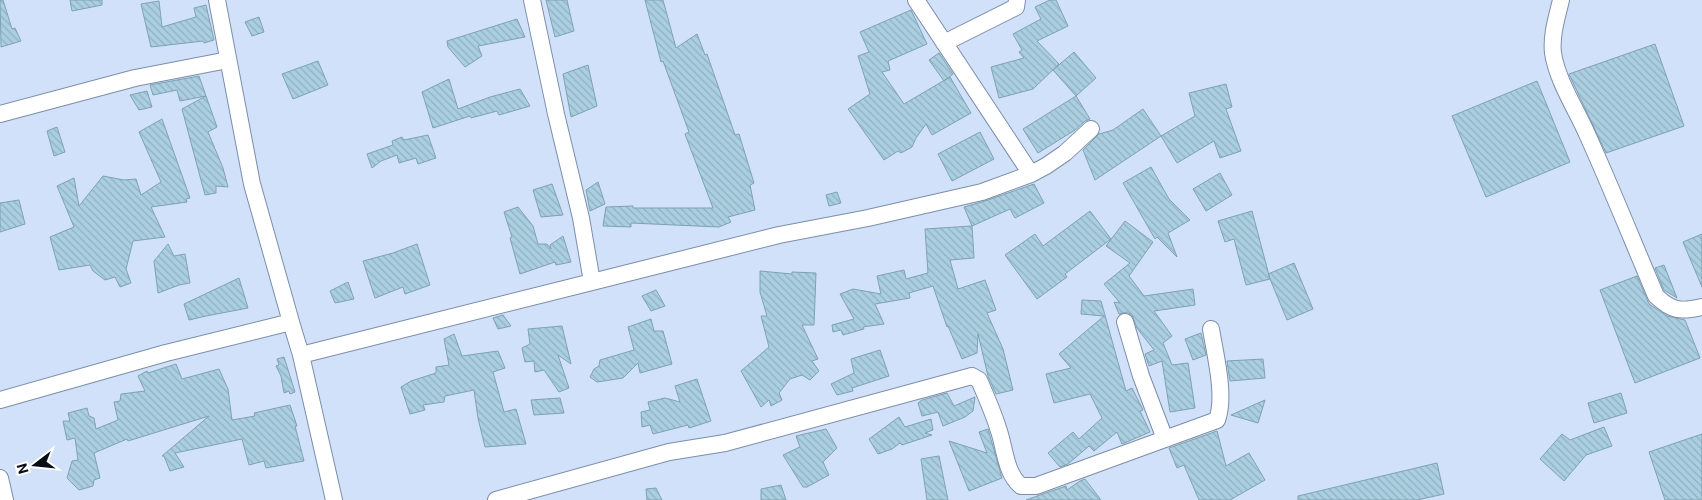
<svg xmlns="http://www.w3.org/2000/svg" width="1702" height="500" font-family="Roboto,sans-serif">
<defs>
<pattern id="building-back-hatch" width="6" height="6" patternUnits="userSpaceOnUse" patternTransform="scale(1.25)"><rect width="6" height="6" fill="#aacfe1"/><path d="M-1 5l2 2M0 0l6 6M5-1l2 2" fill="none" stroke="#91b1c0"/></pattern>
</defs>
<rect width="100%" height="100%" fill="#d1e1f9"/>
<path fill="url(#building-back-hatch)" stroke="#7ea2b3" d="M0,0H3L12,29L15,28L21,41L1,47Z
M70,0H102V5L72,11Z
M546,0H567L574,31L555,37Z
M645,0H663L676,48L697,34L705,55L707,54L735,135L739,134L754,183L750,185L755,210L728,217L731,222L719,227L631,223V227L603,226L606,207L633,206V208H713L685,134L689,132L663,61L661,62Z
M1050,0H1056L1068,26L1037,41L1059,64L1033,89L999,98L991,67L1024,58L1019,52L1022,50L1013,34L1041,19L1035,7Z
M159,1L162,27L196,17L194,8L206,5L214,40L204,43L203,41L151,47L141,4Z
M911,10L927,44L888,61L890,70L882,72L904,104L950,77L971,113L932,135L926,124L916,138L912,147L901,153L898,151L884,160L848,109L870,94L858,56L869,52L860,32Z
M259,17L264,32L252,36L245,22Z
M517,19L525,37L478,46L482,56L465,67L448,47L447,41Z
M1655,44L1684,126L1606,153L1569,74Z
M1074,52L1096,78L1076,96L1053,70Z
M939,53L953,74L944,81L929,60Z
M318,61L328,85L293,99L282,74Z
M588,65L597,106L571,117L563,74Z
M199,76L206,96L180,101L177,90L153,95L150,85Z
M449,79L458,109L490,97L520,89L530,106L499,115L497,111L471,118L470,116L433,128L422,92Z
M1537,81L1570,162L1486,197L1452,116Z
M1226,84L1232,107L1226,109L1241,151L1220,158L1214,141L1177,163L1161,136L1195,116L1189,93Z
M147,91L152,107L139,110L130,95Z
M206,96L217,127L208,132L223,168L228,187L216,186V193L205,195L182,109Z
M1076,96L1090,119L1085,121L1075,130L1038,153L1023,129Z
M1143,109L1161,136L1095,180L1083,150L1099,134L1113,130Z
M162,119L190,198L186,199L187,202L151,207L165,237L133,241L126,269L131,283L120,287L115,277L105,280L93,271L90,265L59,270L50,237L74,227L57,186L74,178L79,206L103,176L124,180L136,179L141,195L161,182L139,132Z
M57,127L65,152L54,156L47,131Z
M980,132L994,159L952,181L938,154Z
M428,135L436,158L418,164L416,158L399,163L397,155L381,161L372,168L367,154L393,145L392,141L402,137L404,140Z
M1151,167L1169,199L1190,220L1168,233L1177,257L1157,237L1155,239L1123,183Z
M1220,173L1232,195L1206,211L1193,189Z
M598,182L605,204L590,211L586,190Z
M552,184L563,215L541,217L533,190Z
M1034,184L1044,203L1015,218L1010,209L972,226L964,207L985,201Z
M837,192L841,203L829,206L826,195Z
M19,200L25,224L0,232V203Z
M518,207L533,226L538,244H547L551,249L550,245L563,236L571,262L556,265L555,262L520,274L510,238L512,237L504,212Z
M1090,211L1111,239L1065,274L1067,277L1037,299L1005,255L1035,234L1043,246Z
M1252,211L1270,279L1246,285L1234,239L1225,242L1218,221Z
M1125,221L1153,242L1129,276L1144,296L1193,289L1195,305L1154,311L1172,336L1163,343L1172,365L1188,363L1195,408L1170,412L1162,361L1149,366L1145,354L1154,350L1137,328L1132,315L1127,312L1119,314L1114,302L1120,303L1104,284L1130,263L1106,246Z
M972,226L974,258L950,260L958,289L985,280L996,310L987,313L1003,349L1013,390L996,394L988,376L978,334L977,353L962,359L948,326L947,327L933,286L909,293L910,298L875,304L884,324L863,327L864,329L843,335L841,330L833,332L832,325L854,319L840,294L853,289L881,294L877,276L904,270L906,279L928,273L925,229Z
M1702,234V287L1683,242Z
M168,244L174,256L185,254L190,283L179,285L158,293L154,261Z
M417,244L430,285L405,294L403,287L375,298L363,261L393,253Z
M1294,263L1313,309L1287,320L1268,274Z
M1664,265L1677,298L1664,290L1655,268Z
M760,271L792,274V272L816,273L814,325H802L818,359L812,361L819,371L810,380L802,375L790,379L779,393L782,400L771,406L769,400L761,407L741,371L769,347L761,316H767L760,292Z
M1637,276L1649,304L1667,316L1685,320L1700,358L1635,383L1600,290Z
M239,278L248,308L206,316L189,320L184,304Z
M348,282L354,299L335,303L330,291Z
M656,290L665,306L651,311L642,296Z
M1082,300L1101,301L1126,391L1132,388L1143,410L1140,411L1150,432L1122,444L1117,432L1094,451L1089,446L1068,464L1060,467L1048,453L1073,432L1079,439L1102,418L1090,394L1054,403L1046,374L1071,368L1059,354L1104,316L1081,314Z
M503,315L511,326L498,329L493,318Z
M651,319L654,331H663L672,364L640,373L638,363L623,378L597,382L590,377L594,369L599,366L600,360L634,350L628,327Z
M562,326L571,364L558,355L569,388L559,392L544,370L535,372L534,361L525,362L522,348L530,344L528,329Z
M1201,333L1206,355L1193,360L1185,339Z
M454,334L462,356L498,351L505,368L493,372L504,412L516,409L526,444L485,447L478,418L474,390L445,396L444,402L423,405L425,410L410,414L401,387L411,381L436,373V367L449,365L444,339Z
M880,350L889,376L852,388L853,391L837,395L831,384L854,373L851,359Z
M284,357L295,392L290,394L289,391L284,393L281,376L276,366L279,365L277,359Z
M1263,359L1265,378L1230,381L1227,361Z
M176,364L182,379L219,369L228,389L232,420L255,416L254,413L290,405L297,426H295L304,461L266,468L264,461L249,465L242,439L175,453L184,467L170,471L164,456H162L209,416L128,441L127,439L94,453L100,478L94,480L93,486L79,490L67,478L72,461L78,460L75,438L67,440L63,421H70L68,413L87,408L89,416L94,418L96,429L118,420L114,402L120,401L121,394L145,391L138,376L147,371L148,373Z
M697,379L711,421L689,428L688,425L653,434L650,425L642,427L641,412L650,410L648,402L665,398L680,402L675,386Z
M947,393L954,406L975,397L973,411L965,417L943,426L938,412L922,416L918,403L922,400Z
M1621,393L1627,413L1594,423L1588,403Z
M560,398L564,413L534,415L531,400Z
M1265,400L1258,423L1231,415Z
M899,417L905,427L931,419L933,430L925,433L932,435L902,445L900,443L892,449L878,454L869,439Z
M1604,427L1612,446L1586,455L1564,481L1540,459L1562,434L1570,440Z
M826,429L837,448L823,462L829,475L807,487H803L783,455L800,447L796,436Z
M988,429L1002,478L969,491L949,441L987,453L979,432Z
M1217,431L1226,466L1249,453L1265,480L1230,500H1199L1184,465L1177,468L1169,448Z
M1702,434V500H1665L1649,452Z
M939,456L948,500H927L921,459Z
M1437,463L1444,494L1417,500H1298V496Z
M1085,479L1101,500H1026L1066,486L1067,490L1080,481Z
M781,485L786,500H761V489Z
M656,488L662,500H647L646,489Z"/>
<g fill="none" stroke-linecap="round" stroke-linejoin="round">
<g stroke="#7c8eaa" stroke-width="18">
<path id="minor" d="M217,0L252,184L291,322
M916,0L1031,174
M1561,0C1557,17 1551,35 1553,53C1557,80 1576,109 1587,134C1611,187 1633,242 1656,296C1672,311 1680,312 1702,307
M944,43L1016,7L1017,0
M0,114L135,78L228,60
M592,282L779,235L868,218L982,192L1031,174L1046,166L1065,153L1091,129
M1125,322L1141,376L1165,439
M301,355L592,282L581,218L556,114L532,0
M0,400L166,353L291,322L301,355L334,500
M0,478L5,500
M496,500L669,452L725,443L972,376L979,380C986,396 993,412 998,428C1005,447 1005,473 1021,486H1036L1217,420C1226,396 1215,354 1211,329"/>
</g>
<use href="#minor" stroke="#fff" stroke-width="16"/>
</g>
<g transform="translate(35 465) rotate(254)" stroke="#ffffff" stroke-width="4" paint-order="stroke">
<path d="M0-4L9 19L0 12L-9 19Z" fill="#070d17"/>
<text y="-8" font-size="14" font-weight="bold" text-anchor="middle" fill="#070d17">N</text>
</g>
</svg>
